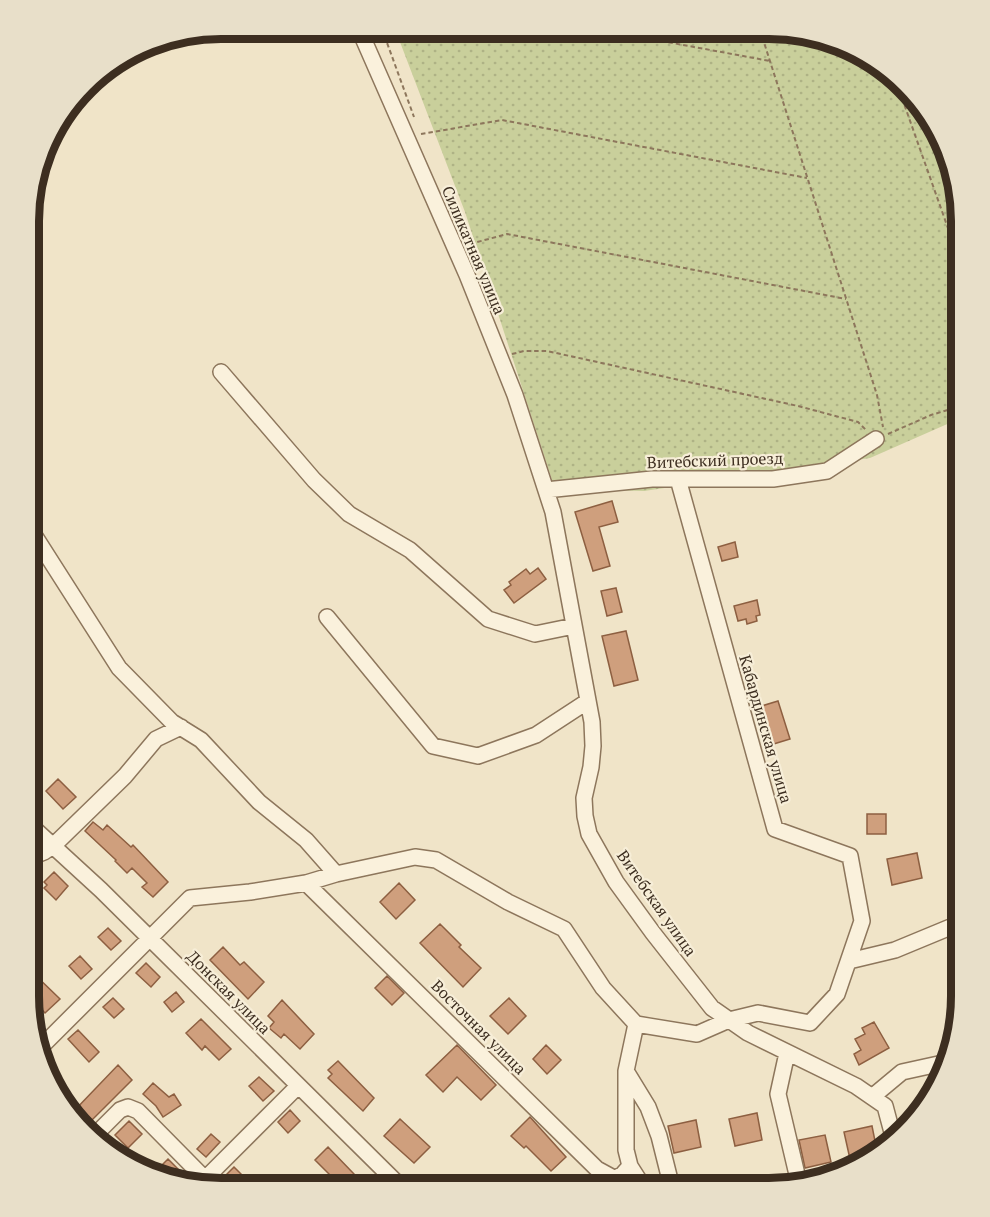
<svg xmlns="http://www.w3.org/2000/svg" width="990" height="1217" font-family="'PT Serif',serif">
<defs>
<pattern id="garden-dots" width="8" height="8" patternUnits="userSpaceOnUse" patternTransform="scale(1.5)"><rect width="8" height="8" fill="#c9cf9b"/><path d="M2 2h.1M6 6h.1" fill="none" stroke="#aeb285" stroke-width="1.8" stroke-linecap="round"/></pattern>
</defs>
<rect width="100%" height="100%" fill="#f0e4c8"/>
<path fill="url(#garden-dots)" d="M395,29L794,30L876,61L936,125L961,221V418L870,458L644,491L555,489L465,212Z"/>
<path fill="#cf9f7d" stroke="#8d5f41" stroke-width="1.5" d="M612,501L618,522L599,527L610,566L593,571L575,512Z
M735,542L738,557L722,561L718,547Z
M538,568L546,579L514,603L504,590L511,585L509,582L526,569L530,574Z
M616,588L622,612L607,616L601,591Z
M757,600L760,615L756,616L757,621L747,624L746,619L738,621L734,606Z
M626,631L638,680L614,686L602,636Z
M778,701L790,739L767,746L755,708Z
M58,779L76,797L63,809L46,791Z
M867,814H886V834H867Z
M93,822L103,830L107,825L131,847L133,845L168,882L153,897L142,887L147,883L132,868L127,873L115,861L116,860L85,831Z
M917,853L922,878L892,885L887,859Z
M54,872L68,886L56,900L44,888L47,885L44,882Z
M399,883L415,900L396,919L380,902Z
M440,924L461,945L459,947L481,968L463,987L420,943Z
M108,928L121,941L111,950L98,937Z
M223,947L240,965L244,962L264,982L248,999L210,960Z
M80,956L92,969L81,979L69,966Z
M146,963L160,977L151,987L136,973Z
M29,969L60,999L45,1013L29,996L36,990L29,983Z
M387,976L404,993L392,1005L375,988Z
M176,992L184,1002L172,1012L164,1002Z
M113,998L124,1009L114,1018L103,1007Z
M509,998L526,1016L508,1034L490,1016Z
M282,1000L314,1034L300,1049L284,1034L281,1038L269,1028L274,1022L268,1016Z
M201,1019L231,1049L219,1060L205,1046L202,1050L186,1033Z
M874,1022L889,1048L859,1065L854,1054L861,1050L855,1039L865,1034L862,1028Z
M78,1030L99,1052L89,1062L68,1039Z
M457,1045L496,1085L481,1100L457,1077L443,1092L426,1075Z
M546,1045L561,1060L547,1074L533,1059Z
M338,1061L374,1098L363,1111L328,1078L332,1074L328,1070Z
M118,1065L132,1080L86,1126L73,1112Z
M259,1077L274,1091L263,1101L249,1086Z
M153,1083L169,1097L174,1094L181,1105L163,1117L156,1106L143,1094Z
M290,1110L300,1121L288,1133L278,1122Z
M757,1113L762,1140L735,1146L729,1119Z
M530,1117L566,1157L551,1171L526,1146L524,1148L511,1136Z
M400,1119L430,1147L414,1163L384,1136Z
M696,1120L701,1147L674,1153L668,1126Z
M129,1121L142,1134L128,1148L115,1135Z
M872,1126L877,1151L874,1154L850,1159L844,1132Z
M211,1134L220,1142L206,1157L197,1149Z
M825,1135L831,1162L805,1168L799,1140Z
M328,1147L354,1174L342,1187L315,1160Z
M168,1159L190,1181V1182L164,1173L159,1168Z
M234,1167L247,1180L239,1188H235L224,1177Z"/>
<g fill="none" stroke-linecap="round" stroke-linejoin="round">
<g stroke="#8d765c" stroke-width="18">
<path id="minor" d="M359,29L467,275L515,395L553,512L592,722L593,746L591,767L584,798L585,816L589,834L616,882L653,933L712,1008L748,1033L856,1086L885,1106L893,1136
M221,372L314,480L349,514L410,550L488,619L535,634L574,626
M546,490L652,479H773L827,471L876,439
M29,527L119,668L172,722L201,740L259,802L306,840L336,874
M327,617L433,746L478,756L536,735L588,701
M29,824L101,890L402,1188
M29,858L44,852L54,845L125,776L156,739L181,727
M306,883L597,1169L632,1188
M849,961L895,950L953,926L961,916
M42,1046L190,898L250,892L306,883L336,874L415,857L436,860L508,902L564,929L603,988L636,1024
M787,1053L778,1094L799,1183
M626,1071L648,1107L659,1136L672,1188
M872,1097L902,1072L943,1063
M95,1135L120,1110L128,1107L138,1111L214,1188
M630,1166L644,1188
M614,1179L623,1174L630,1166L626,1150V1071L636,1024L697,1034L729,1020L758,1013L810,1023L837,994L862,921L850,856L775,829L678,479
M199,1185L298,1086"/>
</g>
<path stroke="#8d765c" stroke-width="2" stroke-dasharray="4.5 3" stroke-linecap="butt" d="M382,29L414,117
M602,30L770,61
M760,30L877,395L883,427
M897,84L961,265
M421,134L502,120L807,178
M470,244L507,234L846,299
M512,354L524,351H547L798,406L858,422L866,430
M888,434L931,415L961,406"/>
<use href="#minor" stroke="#faf1dc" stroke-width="15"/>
</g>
<g text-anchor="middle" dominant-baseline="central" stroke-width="4.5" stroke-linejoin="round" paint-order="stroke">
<g font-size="16" fill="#3d2e20" stroke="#f7eed8">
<text transform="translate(474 250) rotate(67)">Силикатная улица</text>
<text transform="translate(715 460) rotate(-2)">Витебский проезд</text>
<text transform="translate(766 729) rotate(74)">Кабардинская улица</text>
<text transform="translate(657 903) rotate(55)">Витебская улица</text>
<text transform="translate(229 992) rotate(45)">Донская улица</text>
<text transform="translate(479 1027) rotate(45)">Восточная улица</text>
</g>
</g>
<path d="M0 0H990V1217H0ZM221 39H769A182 182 0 0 1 951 221V996A182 182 0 0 1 769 1178H221A182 182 0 0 1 39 996V221A182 182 0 0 1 221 39Z" fill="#e8dfc9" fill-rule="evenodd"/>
<path fill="none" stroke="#3d2e20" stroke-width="8" d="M221 39H769A182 182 0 0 1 951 221V996A182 182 0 0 1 769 1178H221A182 182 0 0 1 39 996V221A182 182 0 0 1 221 39Z"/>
</svg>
